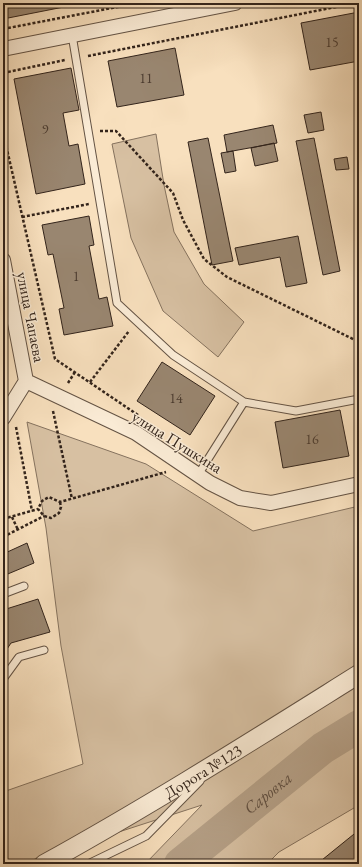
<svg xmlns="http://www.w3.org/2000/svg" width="362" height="867" font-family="'EB Garamond',serif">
<rect width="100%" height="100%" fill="#f8e0be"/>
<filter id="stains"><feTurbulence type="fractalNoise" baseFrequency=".005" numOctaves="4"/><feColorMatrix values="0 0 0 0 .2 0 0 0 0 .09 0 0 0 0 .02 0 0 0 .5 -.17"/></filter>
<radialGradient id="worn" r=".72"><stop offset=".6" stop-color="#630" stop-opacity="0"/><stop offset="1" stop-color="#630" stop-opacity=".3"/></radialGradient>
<path fill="#d7c0a2" stroke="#85725e" d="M156,134L164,185L174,232L204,284L244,322L218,357L163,311L131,238L112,144Z
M27,422L146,464L253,531L359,506V805L279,852L267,864H145L202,805L20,864H3V792L83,764L61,646L46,528Z"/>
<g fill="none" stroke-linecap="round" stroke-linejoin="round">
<path stroke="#b5a087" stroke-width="32" id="s1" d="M180,864L323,748L359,726"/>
</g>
<path fill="#998670" stroke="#33241b" d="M3,3H84L3,19Z
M359,12V61L310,70L301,23Z
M175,48L184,95L117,107L108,61Z
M71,68L79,110L63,113L69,146L78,144L85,184L36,194L14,79Z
M321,112L324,130L308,133L304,115Z
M359,114V136L355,115Z
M273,125L277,143L227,152L224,135Z
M208,138L233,261L212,265L188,142Z
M314,138L340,271L323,275L296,141Z
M274,143L278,161L255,166L251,148Z
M233,151L236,171L225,173L221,153Z
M347,157L349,169L336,170L334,159Z
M89,216L94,245L89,246L99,299L107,297L113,326L64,335L59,309L64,308L53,254L48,255L42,225Z
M298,236L307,283L286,287L280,257L239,265L235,248Z
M162,362L215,396L190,435L137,401Z
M340,410L349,456L283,468L275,422Z
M27,543L34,563L3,576V554Z
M38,599L50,632L11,643L3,655V610Z
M359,830V864H317Z"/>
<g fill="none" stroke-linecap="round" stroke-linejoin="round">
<g stroke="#645344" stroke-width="9">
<path id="service" d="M72,35L117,303L173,355L244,402L296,411L359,399
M198,475L244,402
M3,594L24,586
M3,679L19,657L44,650
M88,864L146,836L200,781"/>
</g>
<g stroke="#645344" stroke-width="16">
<path id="minor" d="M3,49L235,3
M3,260L26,381
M26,381L136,433L210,483L240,498L271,503L359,484
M3,418L26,381"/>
</g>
<g stroke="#645344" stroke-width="20">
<g id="tertiary">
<path id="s2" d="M44,864C151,805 255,739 359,674"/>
</g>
</g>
<path stroke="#33241b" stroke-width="2.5" stroke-dasharray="3 2" stroke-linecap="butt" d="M107,3L108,9
M3,29L138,3
M88,56L356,3
M3,73L65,60
M100,131H116L173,193L183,220L204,259L227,277L359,342
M3,132L55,359L138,415
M22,217L89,204
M90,382L129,331
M68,383L75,372
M53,411L72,499
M16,427L32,511
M60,502L61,507L59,513L51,518L44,516L38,509L42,501L49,497L60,502L166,472
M12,517L18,530
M3,519L38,509
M3,537L44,516"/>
<use href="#service" stroke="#faebd5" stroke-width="7"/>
<use href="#minor" stroke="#faebd5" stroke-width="14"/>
<use href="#tertiary" stroke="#faebd5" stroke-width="18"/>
</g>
<g text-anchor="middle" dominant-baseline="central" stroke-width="3" stroke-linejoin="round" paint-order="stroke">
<g font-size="14" fill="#4c3c30">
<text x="332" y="42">15</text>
<text x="146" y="78">11</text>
<text x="45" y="129">9</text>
<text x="76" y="276">1</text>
<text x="176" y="398">14</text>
<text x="312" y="439">16</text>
</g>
<g font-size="16" fill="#33241b" stroke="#faebd5">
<text transform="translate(31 317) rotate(79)">улица Чапаева</text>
<text transform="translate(177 442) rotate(32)">улица Пушкина</text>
<text stroke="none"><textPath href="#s2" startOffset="184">Дорога №123</textPath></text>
</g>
<g font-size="17" font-style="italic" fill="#604f41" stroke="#faebd5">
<text stroke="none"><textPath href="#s1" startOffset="113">Саровка</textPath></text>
</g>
</g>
<rect width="362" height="867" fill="none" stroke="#f8e0be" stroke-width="16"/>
<rect x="4" y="4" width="354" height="859" fill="none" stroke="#33241b" stroke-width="2"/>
<rect x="8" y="8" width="346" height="851" fill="none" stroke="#33241b"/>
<rect width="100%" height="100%" filter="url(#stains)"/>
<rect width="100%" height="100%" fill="url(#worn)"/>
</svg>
